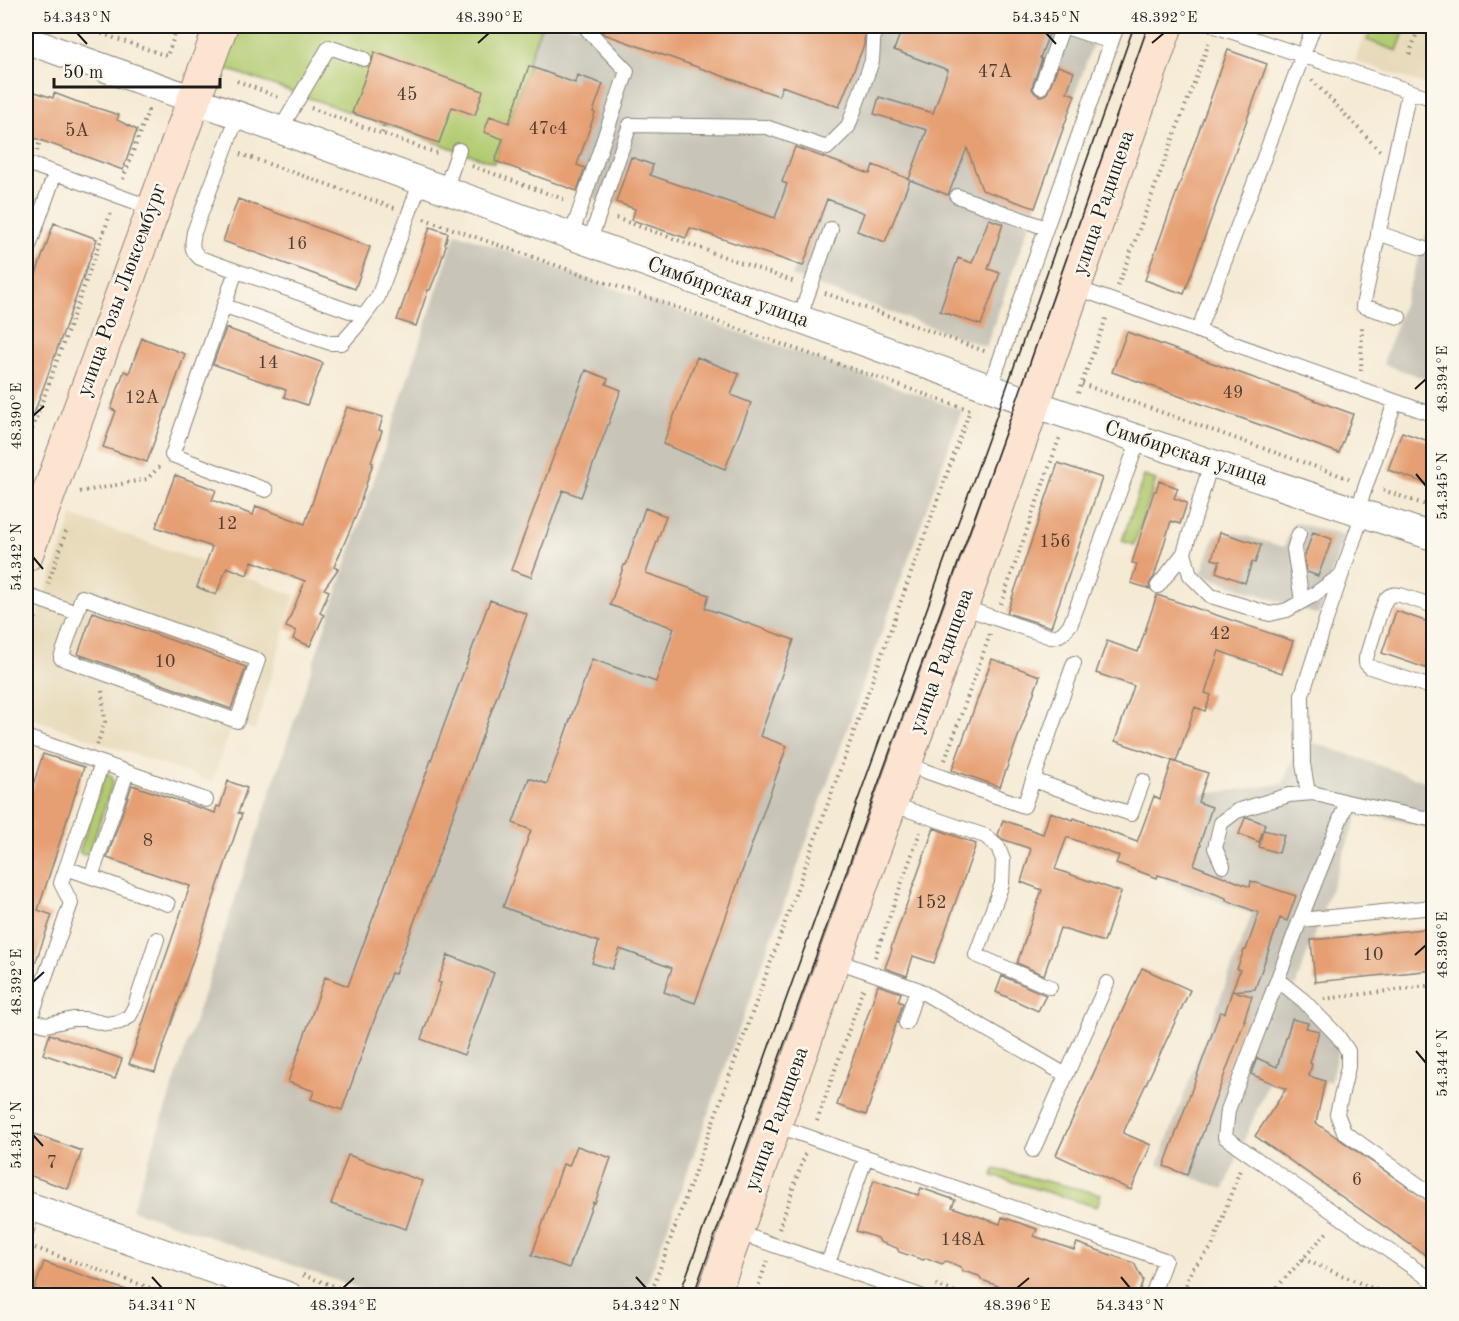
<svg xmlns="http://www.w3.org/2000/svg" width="1459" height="1321" font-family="'Old Standard TT',serif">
<rect width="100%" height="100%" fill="#fbf7ec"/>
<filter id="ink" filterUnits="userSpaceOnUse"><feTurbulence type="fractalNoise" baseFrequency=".0167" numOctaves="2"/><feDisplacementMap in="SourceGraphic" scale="12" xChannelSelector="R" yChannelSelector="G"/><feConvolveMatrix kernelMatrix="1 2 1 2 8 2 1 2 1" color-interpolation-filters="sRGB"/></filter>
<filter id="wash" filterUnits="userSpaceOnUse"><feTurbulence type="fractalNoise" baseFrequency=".008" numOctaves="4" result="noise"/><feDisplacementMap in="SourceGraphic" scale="24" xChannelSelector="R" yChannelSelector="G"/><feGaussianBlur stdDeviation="1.35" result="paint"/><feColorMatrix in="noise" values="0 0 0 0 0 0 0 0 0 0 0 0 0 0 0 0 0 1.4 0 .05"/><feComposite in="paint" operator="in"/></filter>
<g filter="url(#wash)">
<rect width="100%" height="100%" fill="#f5ead4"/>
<path fill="#e7daba" d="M1367,26H1433V87L1355,61Z
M73,516L295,595L255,730L233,723L212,782L26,716V649Z"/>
<path fill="#c8c4b8" d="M541,26H1099L986,347L792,276L796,264L616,202L612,205L580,193L578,191L495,161L529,67L527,65Z
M1433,215V381L1383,364Z
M456,233L962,410L643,1295H378L132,1210Z
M1294,522L1344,536L1318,615L1201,574L1215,535L1236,533L1284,547Z
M1301,738L1433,784V829L1359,811L1290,1001L1317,1009L1339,1048L1330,1082L1274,1069L1224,1189L1158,1165L1252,914L1165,881L1198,795L1283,784Z"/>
<path fill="#b1cb70" stroke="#667446" stroke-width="1.5" d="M240,26H541L527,65L529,66L494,163L224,68Z
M1373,26H1406L1397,51L1367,40Z
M1144,476L1156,480L1134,545L1122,541Z
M106,772L112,777L113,782L90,851L86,854L83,855L79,852Z
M995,1169L1101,1194L1097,1207L993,1176Z"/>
<g id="blocks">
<path fill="#e69f72" d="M596,26H865L864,45L839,107L782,86L779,96L604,34Z
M903,26H1052L1040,58L1042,59L1033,84L1032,89L1035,93L1039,96H1043L1047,93L1058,66L1074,72L1067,92L1075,95L1035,208L982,190L967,148L948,195L910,180L885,242L857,231L864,213L827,199L803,266L690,228L686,238L632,220L635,209L616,202L631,157L653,165L650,175L775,218L787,184L782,182L795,147L870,174L873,165L909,179L927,130L874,114L879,97L933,113L948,70L894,50Z
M1228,50L1267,64L1184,294L1145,280Z
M374,52L483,91L475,115L452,107L439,143L352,113L369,66L372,62Z
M529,66L575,83L577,75L603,84L593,112L595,113L577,165L585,168L577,191L495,161L503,139L484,132L490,116L509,123Z
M32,91L53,98L54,93L75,101L119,115L117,120L137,130L123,170L26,135V110Z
M238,199L370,247L355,289L223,241Z
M989,219L1003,224L988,269L1000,273L981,325L940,311L958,258L972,263Z
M54,223L97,239L28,430H26V302Z
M430,227L448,233L445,244L446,245L439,268L430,290H428L416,326L397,320Z
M226,328L323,363L307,405L284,397L286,390L213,364Z
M1127,332L1353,414L1339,453L1112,372Z
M142,338L185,354L147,462L103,447L116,411L111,409L124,371L129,373Z
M697,357L739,374L731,395L751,403L725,469L663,444Z
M586,370L608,379L606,384L621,390L581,497L563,490L531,577L511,570Z
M347,407L383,417L379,430L382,431L371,462L373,463L356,516L334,567L338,569L324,589L329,591L320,613L324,615L310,646L293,639L296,631L286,627L305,581L252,561L247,575L227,567L216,595L197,587L212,547L156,527L175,475L216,490L212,500L253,515L256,506L305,524L330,450Z
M1402,432L1434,443V486L1388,470Z
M1058,463L1102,478L1051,627L1007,613Z
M1159,481L1178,488L1174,498L1187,503L1180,524L1171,521L1154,577L1149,584L1150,589L1131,583L1137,564L1132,563L1154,491H1156Z
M645,508L666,516L646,573L709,595L705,608L794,640L760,736L787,746L695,1003L664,992L672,968L620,949L612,969L592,963L599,942L503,907L531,830L513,823L529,778L547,784L592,659L656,682L674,628L610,605L624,565H626Z
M1220,532L1261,545L1255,563L1252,562L1245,583L1216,572L1220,561L1212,559Z
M1313,532L1332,539L1318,576L1307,572L1304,558Z
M1157,595L1293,641L1282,673L1219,651L1205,693L1211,695L1205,711L1195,707L1176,762L1115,741L1134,686L1096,673L1107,641L1138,652Z
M490,600L527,614L395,974L391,973L342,1110L311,1099L314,1091L288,1082L325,977L348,986Z
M1396,611L1434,624V671L1382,653Z
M93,612L246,667L231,709L78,654Z
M992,659L1040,676L1000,787L952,770Z
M43,754L84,767L38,910L52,915L28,984L26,983V807Z
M1172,761L1208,773L1198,802L1212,807L1200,843L1201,844L1194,865L1250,887L1251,881L1296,896L1287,921L1280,918L1255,989L1232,991L1240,970L1237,969L1244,950H1246L1259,913L1226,900V898L1197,887L1158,875L1157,878L1116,863L1119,856L1067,837L1055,869L1121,892L1104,942L1060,928L1044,975L1017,963L1042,890L1021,882L1031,849L1002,839L998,835L1003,820L1043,834L1050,812L1073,820L1074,818L1137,842L1154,796L1160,799Z
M228,781L247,788L238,813L242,814L155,1072L129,1064L190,886L107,858L132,785L215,813L217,806L220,807Z
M1247,817L1265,824L1263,830L1284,835L1279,853L1259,847L1263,830L1259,842L1239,834L1245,818Z
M934,828L976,844L934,963L913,956L907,976L885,968L892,949L891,948Z
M1434,928V970L1315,982L1311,940Z
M448,955L494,973L464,1055L421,1039L441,983L438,982Z
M1142,968L1190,990L1123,1133L1151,1145L1131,1190L1056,1155Z
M1002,976L1046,995L1038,1011L996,992Z
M878,985L901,993L898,1001L903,1003L866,1115L837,1105Z
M1232,991L1252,996L1244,1020H1245L1187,1175L1164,1166L1220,1012L1225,1013Z
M1292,1019L1308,1023L1306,1028L1319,1031L1310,1063L1312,1064L1309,1076L1325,1081L1316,1123L1434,1205V1261L1255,1136L1286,1089L1251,1074L1257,1058L1277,1067Z
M50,1034L122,1059L115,1079L43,1054Z
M26,1131L82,1151L68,1189L26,1174Z
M577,1146L611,1158L595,1203L593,1202L569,1268L532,1255L563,1164L569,1166Z
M348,1155L422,1181L406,1229L331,1204Z
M874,1180L918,1195L921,1188L955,1200L952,1207L1000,1224L1002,1217L1037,1229L1034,1236L1074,1250L1077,1243L1134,1263L1143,1280L1139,1293L1132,1296H1043L1028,1290L1025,1292L1010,1287L1006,1289L982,1280L979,1276L963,1271L961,1267L946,1261L942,1264L927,1258L923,1260L899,1252L897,1248L880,1242L878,1238L856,1231Z
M44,1262L132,1292V1296H32Z"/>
</g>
</g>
<g filter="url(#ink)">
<use href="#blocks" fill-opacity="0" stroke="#888378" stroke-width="1.5"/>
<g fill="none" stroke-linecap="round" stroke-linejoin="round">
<g stroke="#888378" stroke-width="16">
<path id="lane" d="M1215,26L1409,91L1363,306L1399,317
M1041,87L1063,26L1111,42
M1409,91L1434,99
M238,115L194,232C192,245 190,249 200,258L364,316L378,297L421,181
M280,130L329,47L364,59
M26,163L55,173
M445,190L459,150
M957,196L1046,228
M1378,233L1422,248
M571,236L627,71L584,26
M589,243L630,125L766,127L827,148L848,127L872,61L874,26
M26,255L55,173L152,208
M236,271L172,455L266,490
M1074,287L1198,331L1314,26
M225,306L330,343H342L356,327L364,316
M799,319L831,229
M1198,331L1434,415
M990,388L1117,26
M1211,463L1184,553L1190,575L1211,596L1270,614L1287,610L1312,596L1340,576
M1357,511L1395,402
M1299,534L1294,549L1302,601
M1158,586L1184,553
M26,595L77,613
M82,597L258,660L237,721L61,658Z
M1434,606L1400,595C1395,594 1391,594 1387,598C1381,605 1370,647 1366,658V663L1370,667L1434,688
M962,607L1051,637C1062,636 1065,631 1071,623L1139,439
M26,737L102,763L61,883L71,903L30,1020
M102,763L206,800
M905,764L1024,806L1074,663
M1033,780L1131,814L1143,781
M1308,793L1303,764L1302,695L1327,617L1363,513
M891,804L985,836L998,847L1003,860L1002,884L976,955L1050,987
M1434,820L1347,802L1300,920L1228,1110L1225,1137L1434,1282
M1223,866L1215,848L1221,823L1237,811L1289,795L1313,793L1347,802
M66,868L168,904
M91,877L127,772
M1300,920L1434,907
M834,960L917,989L1066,1075
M1278,980L1304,1001L1337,1035L1348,1051V1067L1337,1114L1344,1132L1434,1196
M26,1019L46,1025L73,1019H86L107,1024L120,1022L129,1017L135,1006L157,939
M906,1023L917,989
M775,1125L866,1157
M1033,1150L1107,983
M736,1232L921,1296
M26,1233L33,1208
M828,1263L866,1157L1165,1260L1152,1296"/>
</g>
<g stroke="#888378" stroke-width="29">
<path id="street" d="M26,40L280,130L1034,404L1434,537
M26,1205L289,1296"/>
</g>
<g stroke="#888378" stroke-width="35">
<path id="secondary" d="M26,555L221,26
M713,1296L983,547L1166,26"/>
</g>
<path stroke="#888378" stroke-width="4" stroke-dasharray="1.5 4.5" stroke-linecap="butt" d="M79,26L167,56L178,26
M1407,26L1418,30L1409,55
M1419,26L1418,30L1434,35
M1312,80L1380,151
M237,81L281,98
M311,108L439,154
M382,133L385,124
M37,151L40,140
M240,154L395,208
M472,166L566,200
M123,179L148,111L145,109
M616,218L795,282
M424,219L970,410
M1118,286L1210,40
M825,293L987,352
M1361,371L1362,324
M1082,384L1350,479
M1078,393L1107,316
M26,446L111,212
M1383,490L1434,508
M80,492L147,479L160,466
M48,584L67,529
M1001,604L1060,436
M26,647L36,617
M97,745L105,722L102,691
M945,760L990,634
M875,957L920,832
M1324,999L1434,985
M817,1121L864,987
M779,1229L805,1154
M35,1248L173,1296
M1303,1259L1391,1296
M303,1275L362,1296
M936,1285L967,1296
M650,1296L970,410
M755,1296L767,1261
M1182,1296L1192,1269L1212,1247L1241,1167
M1269,1296L1329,1230"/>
<use href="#lane" stroke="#fff" stroke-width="14"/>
<use href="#street" stroke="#fff" stroke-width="27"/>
<use href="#secondary" stroke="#fde4d1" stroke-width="33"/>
<path stroke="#1c1c1c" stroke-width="1.5" d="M679,1296L1004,395L1134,26
M693,1296L1017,400L1148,26"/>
</g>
</g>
<path fill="none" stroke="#1c1c1c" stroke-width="2" d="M77,33L87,44M1046,33L1056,44M478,43L489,33M1152,43L1164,33M1415,389L1426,379M33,416L44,406M1416,474L1426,486M33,557L43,569M1415,955L1426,945M33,982L44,972M1416,1051L1426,1063M33,1135L43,1146M152,1277L162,1288M636,1277L646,1288M1121,1277L1130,1288M343,1288L354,1278M1017,1288L1029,1278"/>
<g text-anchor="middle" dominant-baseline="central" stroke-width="5" stroke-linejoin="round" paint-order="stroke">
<g font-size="18" fill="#4e3d32">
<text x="995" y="72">47А</text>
<text x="407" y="95">45</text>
<text x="548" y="129">47с4</text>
<text x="77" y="131">5А</text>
<text x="297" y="244">16</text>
<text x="268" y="363">14</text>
<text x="1233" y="393">49</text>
<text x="142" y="398">12А</text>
<text x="227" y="524">12</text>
<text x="1055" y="542">156</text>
<text x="1220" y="634">42</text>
<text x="165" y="662">10</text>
<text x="148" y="841">8</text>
<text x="931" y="903">152</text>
<text x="1373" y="955">10</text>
<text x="52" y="1163">7</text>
<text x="1357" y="1180">6</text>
<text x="963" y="1240">148А</text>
</g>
<g font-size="21" fill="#1c1c1c" stroke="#fbf7ec">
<text transform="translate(1104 203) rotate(-71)">улица Радищева</text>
<text transform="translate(122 290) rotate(-70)">улица Розы Люксембург</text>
<text transform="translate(728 293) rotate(20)">Симбирская улица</text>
<text transform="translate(1186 454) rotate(18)">Симбирская улица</text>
<text transform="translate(942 661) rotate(-70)">улица Радищева</text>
<text transform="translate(777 1119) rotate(-70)">улица Радищева</text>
</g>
</g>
<rect width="1459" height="1321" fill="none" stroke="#fbf7ec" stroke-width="66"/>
<path d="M54 78v9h166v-9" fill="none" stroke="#1c1c1c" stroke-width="3"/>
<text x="63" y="78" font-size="18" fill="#1c1c1c" stroke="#fbf7ec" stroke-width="4.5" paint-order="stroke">50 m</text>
<rect x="33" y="33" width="1393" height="1255" fill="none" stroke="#1c1c1c" stroke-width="2"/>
<g font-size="15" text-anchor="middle" fill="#1c1c1c">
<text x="77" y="22">54.343°N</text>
<text x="489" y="22">48.390°E</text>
<text x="1046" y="22">54.345°N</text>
<text x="1164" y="22">48.392°E</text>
<text transform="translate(1442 379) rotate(-90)" y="5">48.394°E</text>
<text transform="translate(16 416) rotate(-90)" y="5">48.390°E</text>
<text transform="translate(1442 486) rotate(-90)" y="5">54.345°N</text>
<text transform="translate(16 557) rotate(-90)" y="5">54.342°N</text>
<text transform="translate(1442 945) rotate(-90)" y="5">48.396°E</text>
<text transform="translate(16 982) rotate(-90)" y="5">48.392°E</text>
<text transform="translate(1442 1063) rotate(-90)" y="5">54.344°N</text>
<text transform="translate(16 1135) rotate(-90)" y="5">54.341°N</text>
<text x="162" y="1310">54.341°N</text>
<text x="343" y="1310">48.394°E</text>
<text x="646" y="1310">54.342°N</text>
<text x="1017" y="1310">48.396°E</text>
<text x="1130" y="1310">54.343°N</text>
</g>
</svg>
